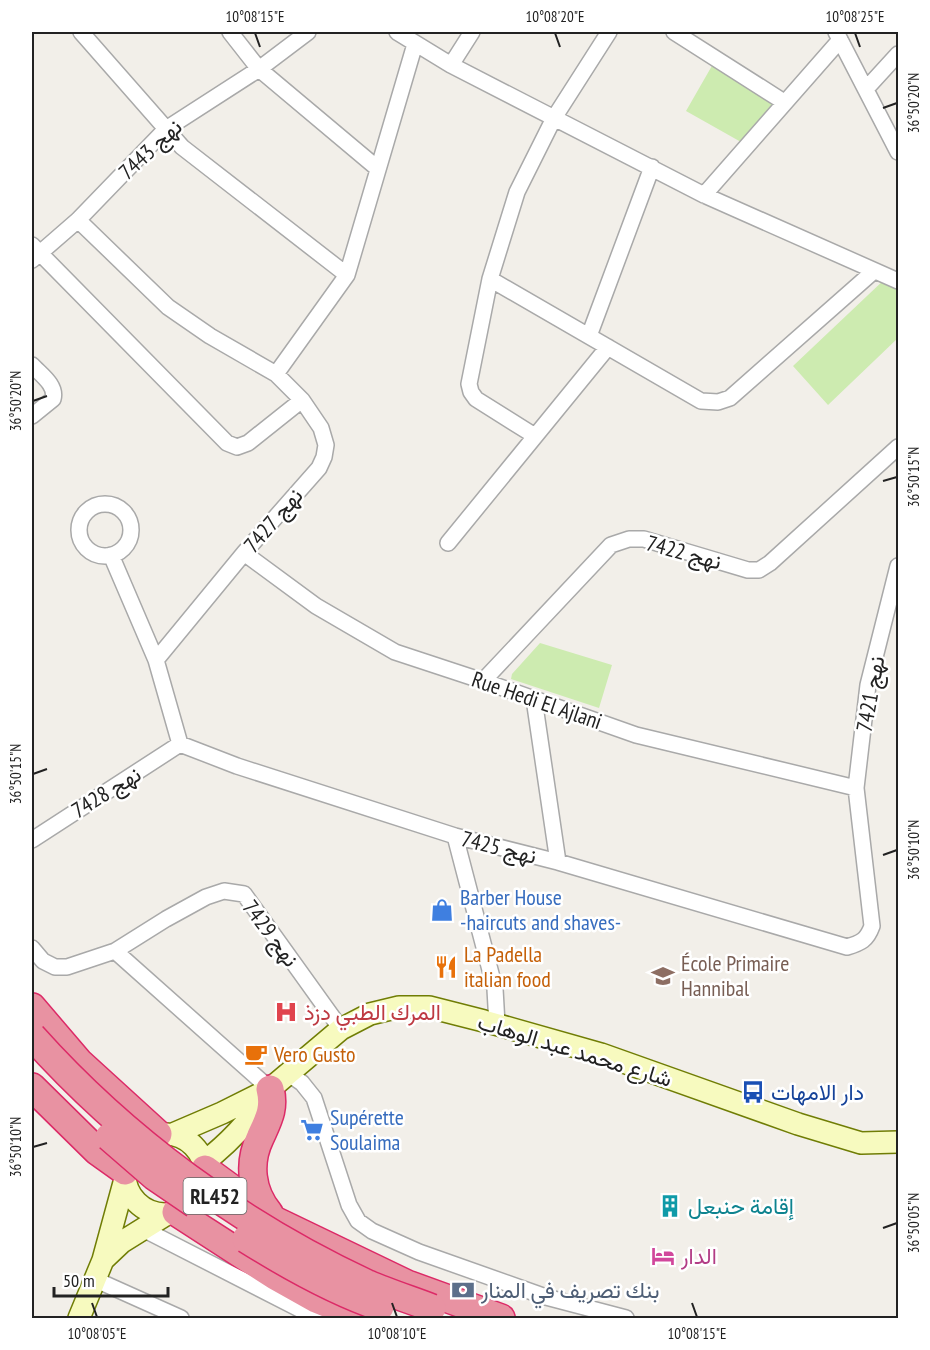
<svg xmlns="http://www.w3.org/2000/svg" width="930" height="1350" font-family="'PT Sans Narrow',Vazirmatn,sans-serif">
<rect width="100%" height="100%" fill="#f2efe9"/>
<path fill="#cdebb0" d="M713,64L774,103L741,142L686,111Z
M886,278L898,284V338L828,405L793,366Z
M540,643L612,665L599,708L511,679L512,674Z"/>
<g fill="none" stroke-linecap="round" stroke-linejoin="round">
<g stroke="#a9a9a9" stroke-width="18">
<path id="street" d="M81,32L182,147L347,275
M230,32L259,69L377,168
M397,32L451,65L704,195L898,281
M674,32L784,102
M836,32L898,152
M451,65L472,32
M866,89L898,54
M704,195L840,40
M78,220L168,307L210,336L276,374L302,400L321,428L326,445L324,457L319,468L244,553L156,660
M32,245L227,443L237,447L248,443L302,400
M32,260L78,220L166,129L259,69L308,32
M490,279L701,401L718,402L730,398L874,271
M589,336L652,167
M32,365C40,374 57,385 53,399L32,416
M276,374L347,275L415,44
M535,436L476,399L471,392L469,384L490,279L517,192L554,118L609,32
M79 530a26 26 0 1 1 52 0a26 26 0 1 1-52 0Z
M448,543L608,347
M244,553L316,606L395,652L483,681L636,735L856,788
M111,555L156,660L180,744L237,766L455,836L558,862L847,947C861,943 867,940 872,926L856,788L868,685L898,566
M483,681L611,545L629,539H644L748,570H759L770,563L898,447
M534,699L558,862
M455,836L495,989L497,1024
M32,840L180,744
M32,948L43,961L55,967H67L115,951L166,919L206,897L224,891L244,894L341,1029
M115,951L270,1089
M289,1074L302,1083L314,1098L349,1205L358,1221L372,1231L419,1252L546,1297L626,1318
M143,1229L317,1318
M94,1279L181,1318"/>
</g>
<g stroke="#707d05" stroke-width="24">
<path id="secondary" d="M173,1134L222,1113L270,1089L341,1029L370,1014L399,1007H429L484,1021L601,1054L798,1124L861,1143L898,1142
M125 1174a40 40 0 1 1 80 0a40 40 0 1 1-80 0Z
M203,1163C229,1143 251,1120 268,1092
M103,1260L122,1242L167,1214
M79,1318L103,1260L125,1179"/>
</g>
<g stroke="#dc2a67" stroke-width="30">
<path id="highway" d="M32,1007L79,1062L158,1134
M32,1087L97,1151L125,1171
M205,1169L276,1221L407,1284L501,1318
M176,1212L275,1276L316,1299L363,1318
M269,1213C251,1191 248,1163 260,1138C268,1120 275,1109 270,1089"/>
</g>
<use href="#street" stroke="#fff" stroke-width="15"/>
<use href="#secondary" stroke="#f7fabf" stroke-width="21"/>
<use href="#highway" stroke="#e892a2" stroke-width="27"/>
<g stroke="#dc2a67" stroke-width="30" stroke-linecap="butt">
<path id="highway-bridge" d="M32,1036C125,1140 241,1225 368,1284C389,1293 411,1300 432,1308
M109,1137L154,1176L195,1204
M246,1239C289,1266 333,1291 380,1307"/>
</g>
<use href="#highway-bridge" stroke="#e892a2" stroke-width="27"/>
</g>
<path fill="none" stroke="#222" stroke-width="2" d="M255,33L260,47M555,33L560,47M855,33L860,47M883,108L897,103M33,401L47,396M883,481L897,477M33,774L47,769M883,855L897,850M33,1147L47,1143M883,1228L897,1223M92,1303L97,1317M392,1303L397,1317M692,1303L697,1317"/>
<defs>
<g id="shop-bare" transform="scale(1.8)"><path d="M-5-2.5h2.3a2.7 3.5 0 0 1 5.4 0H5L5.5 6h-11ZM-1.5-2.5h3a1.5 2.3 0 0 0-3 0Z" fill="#3f7fe0" stroke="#fff" stroke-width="2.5" paint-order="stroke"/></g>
<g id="restaurant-bare" transform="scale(1.8)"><path d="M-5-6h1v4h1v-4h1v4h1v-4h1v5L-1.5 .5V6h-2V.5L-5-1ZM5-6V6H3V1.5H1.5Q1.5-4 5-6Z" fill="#e8710a" stroke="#fff" stroke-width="2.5" paint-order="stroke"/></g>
<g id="school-bare" transform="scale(1.8)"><path d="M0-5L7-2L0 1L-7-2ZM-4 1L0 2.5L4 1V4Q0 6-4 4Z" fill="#8d6e63" stroke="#fff" stroke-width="2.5" paint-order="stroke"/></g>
<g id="hospital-bare" transform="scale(1.8)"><path d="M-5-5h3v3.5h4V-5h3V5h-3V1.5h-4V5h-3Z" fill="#e0444e" stroke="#fff" stroke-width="2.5" paint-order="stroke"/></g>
<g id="cafe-bare" transform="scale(1.8)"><path d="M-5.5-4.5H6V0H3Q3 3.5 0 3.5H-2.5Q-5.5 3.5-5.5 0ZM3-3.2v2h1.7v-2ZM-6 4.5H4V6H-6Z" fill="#e8710a" stroke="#fff" stroke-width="2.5" paint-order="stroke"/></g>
<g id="bus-bare" transform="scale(1.8)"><path d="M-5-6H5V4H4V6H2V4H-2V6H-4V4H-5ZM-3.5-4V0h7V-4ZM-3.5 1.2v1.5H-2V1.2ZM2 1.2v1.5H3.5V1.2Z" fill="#1a4fb4" stroke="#fff" stroke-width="2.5" paint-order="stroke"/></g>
<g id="supermarket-bare" transform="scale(1.8)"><path d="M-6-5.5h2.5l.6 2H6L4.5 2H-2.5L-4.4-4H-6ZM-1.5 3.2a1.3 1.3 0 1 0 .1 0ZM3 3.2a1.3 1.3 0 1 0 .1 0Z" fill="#3f7fe0" stroke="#fff" stroke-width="2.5" paint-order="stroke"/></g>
<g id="building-bare" transform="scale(1.8)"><path d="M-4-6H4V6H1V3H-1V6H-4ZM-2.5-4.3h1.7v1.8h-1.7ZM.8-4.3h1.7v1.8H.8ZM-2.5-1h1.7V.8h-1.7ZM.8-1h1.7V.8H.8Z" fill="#0f9aa8" stroke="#fff" stroke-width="2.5" paint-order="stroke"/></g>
<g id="hotel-bare" transform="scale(1.8)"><path d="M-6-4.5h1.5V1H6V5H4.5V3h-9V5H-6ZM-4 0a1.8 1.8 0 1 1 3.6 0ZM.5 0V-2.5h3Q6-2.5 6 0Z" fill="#d1479c" stroke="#fff" stroke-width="2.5" paint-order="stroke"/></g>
<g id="bank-bare" transform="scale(1.8)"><path d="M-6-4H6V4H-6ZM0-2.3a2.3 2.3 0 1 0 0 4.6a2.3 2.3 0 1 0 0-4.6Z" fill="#5c6f8a" stroke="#fff" stroke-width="2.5" paint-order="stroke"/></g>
</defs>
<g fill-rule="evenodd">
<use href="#shop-bare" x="442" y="910"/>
<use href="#restaurant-bare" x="446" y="967"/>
<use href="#school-bare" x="663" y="976"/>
<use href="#hospital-bare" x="286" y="1012"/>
<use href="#cafe-bare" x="256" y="1054"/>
<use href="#bus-bare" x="753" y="1092"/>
<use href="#supermarket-bare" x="312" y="1130"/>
<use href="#building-bare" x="670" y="1206"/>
<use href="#hotel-bare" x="663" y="1256"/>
<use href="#bank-bare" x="463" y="1290"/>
</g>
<g text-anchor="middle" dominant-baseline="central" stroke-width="5" stroke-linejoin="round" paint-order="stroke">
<rect fill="#fff" stroke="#646464" stroke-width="1.5" x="183.5" y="1178" width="63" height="36" rx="4.5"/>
<g font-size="21" font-weight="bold" fill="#222">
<text x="215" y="1196">RL452</text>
</g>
<g font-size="22" fill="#222" stroke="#fff">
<text transform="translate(150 149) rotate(-43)">نهج 7443</text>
<text transform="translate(273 520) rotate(-49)">نهج 7427</text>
<text transform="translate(684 552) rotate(15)">نهج 7422</text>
<text transform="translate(870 694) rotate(-80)">نهج 7421</text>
<text transform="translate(537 700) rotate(19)">Rue Hedi El Ajlani</text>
<text transform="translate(106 792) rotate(-32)">نهج 7428</text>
<text transform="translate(499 847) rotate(14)">نهج 7425</text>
<text transform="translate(271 933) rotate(53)">نهج 7429</text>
<text transform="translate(575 1050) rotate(17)">شارع محمد عبد الوهاب</text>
</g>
<g font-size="22" fill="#366cbe" stroke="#fff" text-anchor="start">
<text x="460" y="897">Barber House<tspan x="460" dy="25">-haircuts and shaves-</tspan></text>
<text x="330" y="1117">Supérette<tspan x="330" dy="25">Soulaima</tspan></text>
</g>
<g font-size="22" fill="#c56008" stroke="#fff" text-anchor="start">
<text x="464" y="954">La Padella<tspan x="464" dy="25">italian food</tspan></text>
<text x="274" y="1054">Vero Gusto</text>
</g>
<g font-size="22" fill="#785e54" stroke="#fff" text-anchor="start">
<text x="681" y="963">École Primaire<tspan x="681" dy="25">Hannibal</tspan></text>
</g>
<g font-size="22" fill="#be3a42" stroke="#fff" text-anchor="start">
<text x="304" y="1012">المرك الطبي دزذ</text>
</g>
<g font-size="22" fill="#164399" stroke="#fff" text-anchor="start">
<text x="771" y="1092">دار الامهات</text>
</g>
<g font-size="22" fill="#0d838f" stroke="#fff" text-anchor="start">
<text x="688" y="1206">إقامة حنبعل</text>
</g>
<g font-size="22" fill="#b23c85" stroke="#fff" text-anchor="start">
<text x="681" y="1256">الدار</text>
</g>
<g font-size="22" fill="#4e5e75" stroke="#fff" text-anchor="start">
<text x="481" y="1290">بنك تصريف في المنار</text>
</g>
</g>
<rect width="930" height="1350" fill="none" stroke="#ffffff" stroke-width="66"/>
<path d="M54 1287v9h114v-9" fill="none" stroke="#222222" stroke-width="3"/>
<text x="63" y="1287" font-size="18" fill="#222222" stroke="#ffffff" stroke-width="4.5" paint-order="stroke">50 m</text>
<rect x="33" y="33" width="864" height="1284" fill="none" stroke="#222" stroke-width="2"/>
<g font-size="15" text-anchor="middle" fill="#222">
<text x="255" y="22">10°08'15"E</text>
<text x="555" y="22">10°08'20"E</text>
<text x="855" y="22">10°08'25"E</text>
<text transform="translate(914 103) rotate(-90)" y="5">36°50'20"N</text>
<text transform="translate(16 401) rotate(-90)" y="5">36°50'20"N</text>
<text transform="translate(914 477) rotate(-90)" y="5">36°50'15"N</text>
<text transform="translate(16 774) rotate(-90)" y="5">36°50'15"N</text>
<text transform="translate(914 850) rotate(-90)" y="5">36°50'10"N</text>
<text transform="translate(16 1147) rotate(-90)" y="5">36°50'10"N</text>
<text transform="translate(914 1223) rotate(-90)" y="5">36°50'05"N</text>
<text x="97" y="1339">10°08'05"E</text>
<text x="397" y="1339">10°08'10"E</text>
<text x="697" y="1339">10°08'15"E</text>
</g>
</svg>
